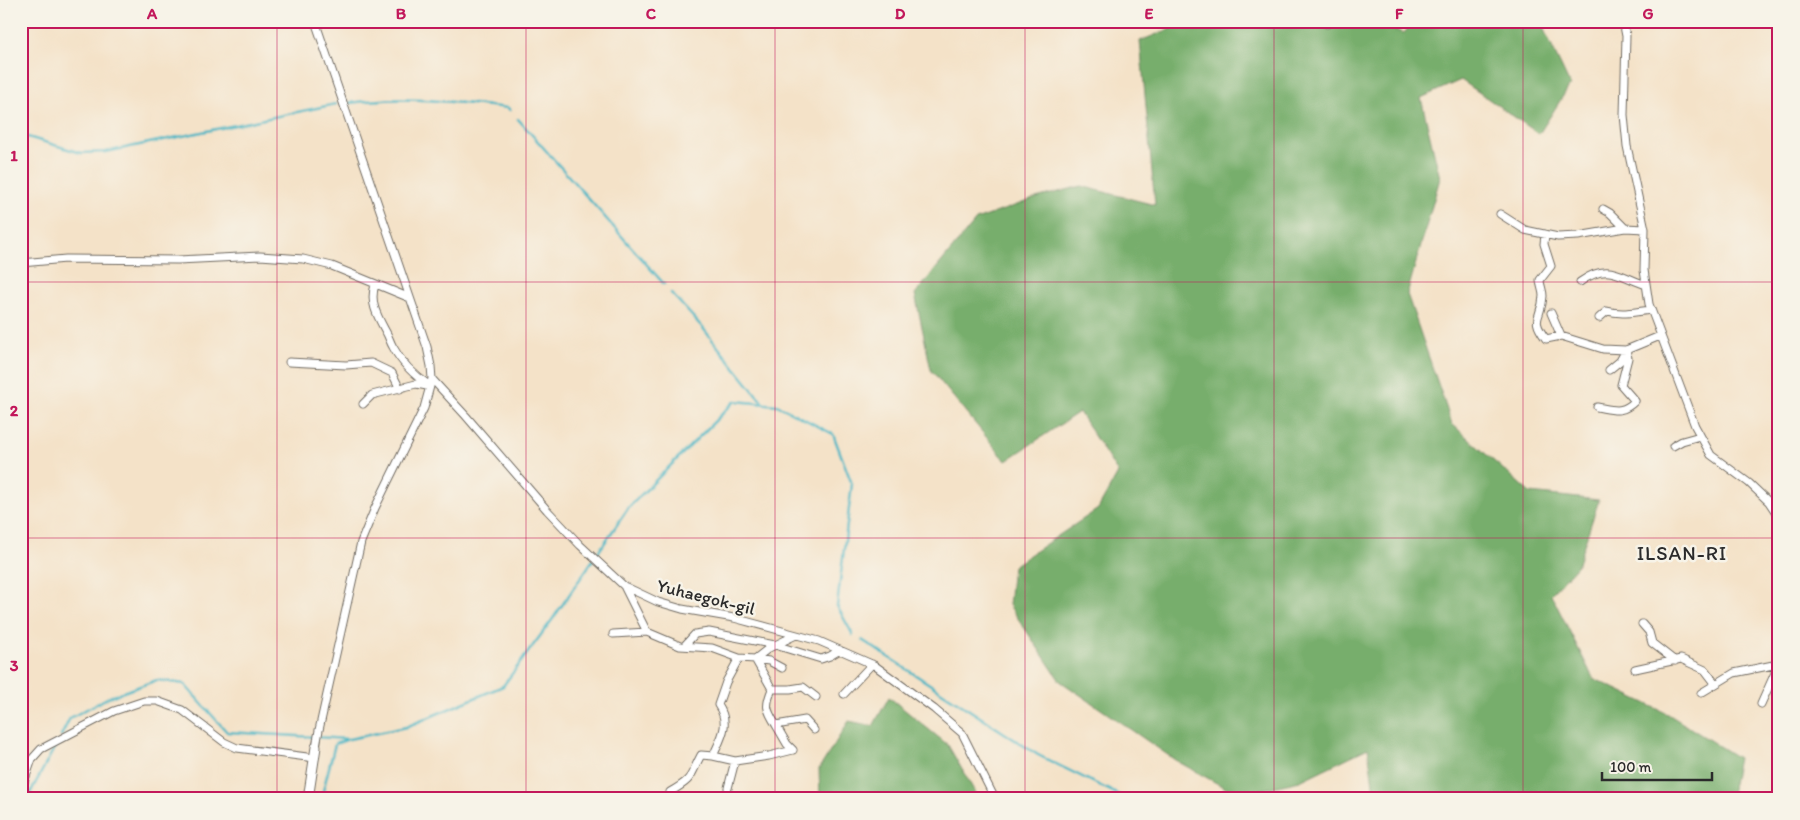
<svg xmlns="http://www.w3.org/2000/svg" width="1800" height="820" font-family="Itim,sans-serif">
<rect width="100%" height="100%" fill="#f7f3e8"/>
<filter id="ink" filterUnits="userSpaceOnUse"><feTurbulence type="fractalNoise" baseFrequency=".02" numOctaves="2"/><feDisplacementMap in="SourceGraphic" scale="10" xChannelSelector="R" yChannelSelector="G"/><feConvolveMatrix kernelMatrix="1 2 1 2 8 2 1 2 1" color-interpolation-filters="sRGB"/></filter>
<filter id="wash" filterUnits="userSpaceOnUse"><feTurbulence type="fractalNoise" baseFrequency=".0096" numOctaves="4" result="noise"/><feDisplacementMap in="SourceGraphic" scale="20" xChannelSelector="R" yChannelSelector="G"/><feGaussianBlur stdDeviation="1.12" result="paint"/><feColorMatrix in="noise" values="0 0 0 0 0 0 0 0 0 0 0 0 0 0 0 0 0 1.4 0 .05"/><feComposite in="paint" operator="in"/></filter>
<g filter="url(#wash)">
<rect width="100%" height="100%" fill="#f4e2c8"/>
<path fill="#77ae6c" stroke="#516c4c" d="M1249,21H1366L1404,33L1414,21H1542L1545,32L1570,85L1539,134L1461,80L1421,98L1440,178L1407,294L1452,424L1530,493L1599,500L1577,566L1551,594L1593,678L1668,714L1738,758L1730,799H1375L1368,748L1300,781L1238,795L1175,760L1060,681L1009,605L1013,566L1098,509L1118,473L1079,412L1006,461L931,370L915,294L976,220L1036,198L1081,186L1155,205L1140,41L1177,26L1245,29Z
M889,697L948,745L979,799H820L819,769L849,721L873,726Z"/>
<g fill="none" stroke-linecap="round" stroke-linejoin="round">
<path stroke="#49b6c5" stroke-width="2.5" d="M349,103C402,95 455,102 508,108L510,110
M518,119L664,284
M21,135L81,153L106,152L336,104
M671,293L702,327L763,403
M862,640L1038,755L1127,799
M61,736L70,718L109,697L157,680L184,684L227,732L349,739L406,727L503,686L552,620L629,507L735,401L777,405L833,434L852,484L837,606L853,635
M27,799L57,743
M321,799L335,744L346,740"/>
</g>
</g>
<g filter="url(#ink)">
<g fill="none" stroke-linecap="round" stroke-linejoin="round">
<g stroke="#716b62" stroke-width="9">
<path id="minor" d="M315,21L427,347L431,366L432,379L424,408L375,508L361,542L319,730L316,747
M1623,21L1626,36L1624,115L1627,146L1645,229L1644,270L1649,304L1695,426L1711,455L1749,483L1769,502L1779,517
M1327,24L1330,21
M1603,209L1610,213L1625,228
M1500,214L1525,230L1558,237L1578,236L1625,228L1645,229
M1545,234L1544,244L1551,266L1540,280C1540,285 1543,290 1543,296C1542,319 1529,317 1546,339L1561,336L1603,349L1626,350L1660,336
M21,263L66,259L178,260L260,256L303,259L332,266L410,298
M1580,282C1608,262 1619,276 1646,285
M375,285C369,303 378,317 386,332C389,337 390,342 393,347C402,364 415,376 430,386
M1551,313L1561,336
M1599,318L1607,311C1621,315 1636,312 1651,310
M289,362L346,365L371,363L392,373L400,389
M1609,370L1620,361L1626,350
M432,379L466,416L547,510L580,545L624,586L658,602L682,609L734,618L819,641L874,665L934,709L962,733L995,799
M363,404L372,395L416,384L427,386
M1597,407C1614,410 1622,414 1635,401L1621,385L1628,358L1626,350
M1673,446L1682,441L1700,436
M624,586L647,632L680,646L712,648L739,658L755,659L769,648L796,635
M1642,624L1649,632L1652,643L1675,661
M613,634L647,632
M684,646L695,634L709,632L775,645L821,659L830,656L840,650
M755,659L772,689H790L803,687L816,697
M755,659L769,661L782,668
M1635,669L1681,659L1705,670L1715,683
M772,689C765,706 766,709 776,725L805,720L814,730
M1701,693L1734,673L1778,664
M844,694L872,664
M1761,704L1779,664
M776,725L787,744L793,750
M713,756L735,761L769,756L793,750
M728,788L735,761
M21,791L32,759L41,749L114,711L144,701H157L182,710L224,742L237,748L315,758
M670,792C694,778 689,778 701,755L713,756C721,738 731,724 718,705L726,682L739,658"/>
</g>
<g stroke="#716b62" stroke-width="11">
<path id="tertiary" d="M308,799L316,747"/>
</g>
<use href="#minor" stroke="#fff" stroke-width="7"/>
<use href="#tertiary" stroke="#fff" stroke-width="9"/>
</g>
</g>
<path fill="none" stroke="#c2185b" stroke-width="1" stroke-opacity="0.55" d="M277,21V799M526,21V799M775,21V799M1025,21V799M1274,21V799M1523,21V799M21,282H1779M21,538H1779"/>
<g text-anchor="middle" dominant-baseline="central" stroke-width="5" stroke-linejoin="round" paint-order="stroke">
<g font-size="18" fill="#2b2b2b" stroke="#f7f3e8">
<text transform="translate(706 597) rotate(14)">Yuhaegok-gil</text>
</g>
<g font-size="20" letter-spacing="1" fill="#2b2b2b" stroke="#f7f3e8">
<text x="1682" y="553">ILSAN-RI</text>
</g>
</g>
<rect width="1800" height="820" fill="none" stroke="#f7f3e8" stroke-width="55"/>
<path d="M1602 772v8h110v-8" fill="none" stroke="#2b2b2b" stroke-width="2.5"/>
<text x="1610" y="772" font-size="15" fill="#2b2b2b" stroke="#f7f3e8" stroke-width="4" paint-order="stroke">100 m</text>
<rect x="28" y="28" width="1744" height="764" fill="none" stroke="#c2185b" stroke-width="2"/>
<g font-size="16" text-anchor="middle" font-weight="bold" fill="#c2185b">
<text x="152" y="19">A</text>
<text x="401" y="19">B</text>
<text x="651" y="19">C</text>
<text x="900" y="19">D</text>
<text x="1149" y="19">E</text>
<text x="1399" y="19">F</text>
<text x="1648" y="19">G</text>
<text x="14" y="161">1</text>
<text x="14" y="416">2</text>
<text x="14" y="671">3</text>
</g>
</svg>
